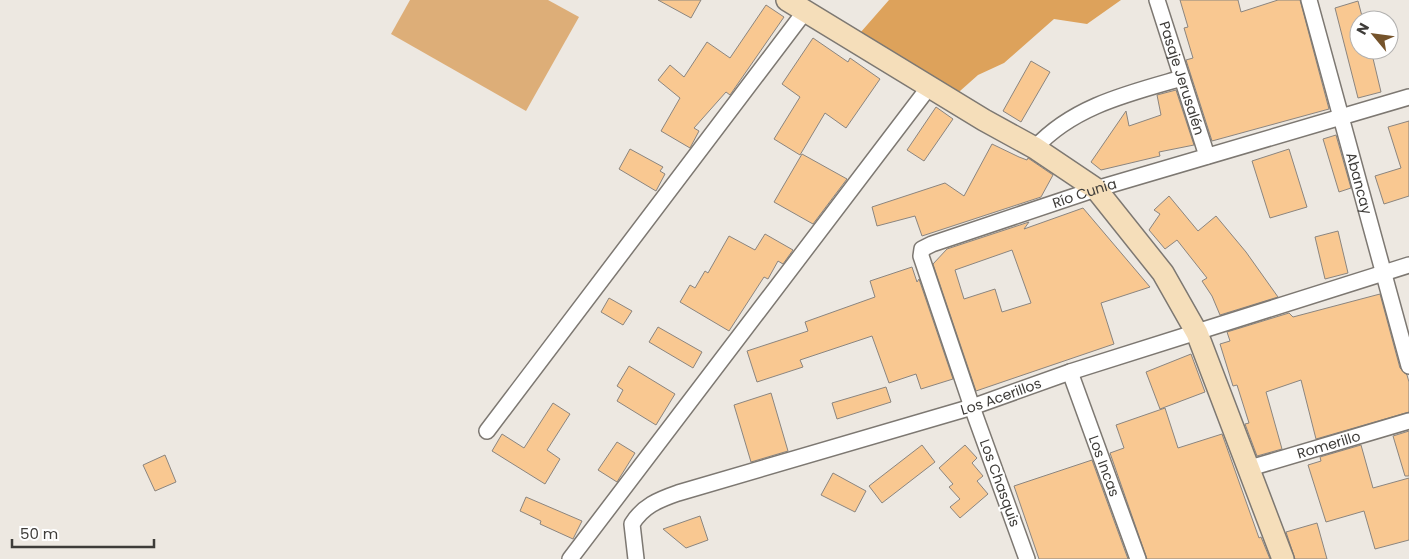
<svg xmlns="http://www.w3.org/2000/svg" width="1409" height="559" viewBox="0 0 1409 559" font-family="Poppins,sans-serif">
<rect width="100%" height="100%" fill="#ede8e1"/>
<path fill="#ddae78" d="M 410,0 L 548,0 L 579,17 L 526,111 L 391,34 Z"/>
<path fill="#dda25b" d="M 889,0 L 1121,0 L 1087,24 L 1054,19 L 1004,63 L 978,75 L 951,99 L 853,41 Z"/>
<g fill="#f9c891" stroke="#8b857f" fill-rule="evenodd">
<path d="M 658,0 L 701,0 L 691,18 Z"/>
<path d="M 1180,0 L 1238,0 L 1241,12 L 1278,0 L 1300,0 L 1329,109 L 1212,141 L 1186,60 L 1193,58 L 1184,28 L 1188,27 Z"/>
<path d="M 1358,1 L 1363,20 L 1359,20 L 1359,50 L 1371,50 L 1381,92 L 1358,98 L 1335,8 Z"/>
<path d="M 766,5 L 784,17 L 730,95 L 726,92 L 694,128 L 699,131 L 690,148 L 661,131 L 680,98 L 658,80 L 670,65 L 684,77 L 707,42 L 730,58 Z"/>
<path d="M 813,38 L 848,62 L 850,58 L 880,79 L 846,128 L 825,113 L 800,155 L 774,139 L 800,97 L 782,84 Z"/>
<path d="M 1031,61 L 1050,72 L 1021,122 L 1003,111 Z"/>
<path d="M 1176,90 L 1194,145 L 1159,152 L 1160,156 L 1101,170 L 1091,162 L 1126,111 L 1129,126 L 1161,115 L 1157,95 Z"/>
<path d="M 936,107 L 953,119 L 924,161 L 907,150 Z"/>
<path d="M 1409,121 L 1409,196 L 1384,204 L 1375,176 L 1401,168 L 1388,127 Z"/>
<path d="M 1336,135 L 1351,188 L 1339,192 L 1323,139 Z"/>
<path d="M 992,144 L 1019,157 L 1027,160 L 1028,158 L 1053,175 L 1041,197 L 922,236 L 915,216 L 877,226 L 872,207 L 945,183 L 964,196 Z"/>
<path d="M 630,149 L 663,167 L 660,171 L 665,174 L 656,191 L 619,169 Z"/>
<path d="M 1289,149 L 1307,207 L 1270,218 L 1252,161 Z"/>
<path d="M 802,154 L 847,179 L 813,224 L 774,202 Z"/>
<path d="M 1169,196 L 1198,231 L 1216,216 L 1246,252 L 1278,297 L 1220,315 L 1212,296 L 1202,281 L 1207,278 L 1177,240 L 1165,249 L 1149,230 L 1160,214 L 1154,210 Z"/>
<path d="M 1083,208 L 1150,287 L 1101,303 L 1114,344 L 976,391 L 933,264 L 947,249 L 1029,222 L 1024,229 ZM 1012,250 L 1031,303 L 1002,312 L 995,289 L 964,299 L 955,270 Z"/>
<path d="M 1338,231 L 1348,273 L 1325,279 L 1315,237 Z"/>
<path d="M 765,234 L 793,250 L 783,264 L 778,261 L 768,279 L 764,277 L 729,331 L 680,302 L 690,285 L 695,288 L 705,271 L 708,273 L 729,236 L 755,250 Z"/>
<path d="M 912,267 L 917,282 L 919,279 L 953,379 L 921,389 L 916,374 L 889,383 L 872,336 L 800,360 L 803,367 L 757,382 L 747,351 L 808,331 L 805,322 L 875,297 L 870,281 Z"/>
<path d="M 1380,294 L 1400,368 L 1407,375 L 1409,382 L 1409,412 L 1316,439 L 1301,380 L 1266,392 L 1282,449 L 1257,456 L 1245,424 L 1249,423 L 1237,385 L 1233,386 L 1220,344 L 1230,341 L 1227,332 L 1289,313 L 1293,317 Z"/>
<path d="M 609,298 L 632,311 L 623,325 L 601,312 Z"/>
<path d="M 658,327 L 702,352 L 693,368 L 649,342 Z"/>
<path d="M 1191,354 L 1205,392 L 1160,409 L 1146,372 Z"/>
<path d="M 629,366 L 675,394 L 656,425 L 617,401 L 623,390 L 617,386 Z"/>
<path d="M 886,387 L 891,402 L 837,419 L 832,403 Z"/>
<path d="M 771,393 L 788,451 L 751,462 L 734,405 Z"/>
<path d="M 553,403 L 570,414 L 547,450 L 560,459 L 545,484 L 492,451 L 502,434 L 524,448 Z"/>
<path d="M 1165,408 L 1178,448 L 1222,434 L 1259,538 L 1261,537 L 1270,559 L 1147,559 L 1110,453 L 1124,448 L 1116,425 Z"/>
<path d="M 1409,431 L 1409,476 L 1405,476 L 1393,436 Z"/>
<path d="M 617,442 L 635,453 L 617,482 L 598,470 Z"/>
<path d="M 922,445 L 935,462 L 882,503 L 869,486 Z"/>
<path d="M 965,445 L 977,458 L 972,463 L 983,476 L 977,481 L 988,494 L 960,518 L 950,507 L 960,499 L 949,487 L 953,484 L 939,468 Z"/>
<path d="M 1361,445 L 1373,488 L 1409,478 L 1409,540 L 1375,549 L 1364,511 L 1326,522 L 1308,465 L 1321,461 L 1320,457 Z"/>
<path d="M 165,455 L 176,482 L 155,491 L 143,465 Z"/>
<path d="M 1092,460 L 1128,559 L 1039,559 L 1014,486 Z"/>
<path d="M 833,473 L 866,491 L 855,512 L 821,495 Z"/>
<path d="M 526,497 L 582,521 L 573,539 L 540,524 L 541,521 L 520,511 Z"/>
<path d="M 700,516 L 708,540 L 686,548 L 663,529 Z"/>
<path d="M 1317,523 L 1327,559 L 1295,559 L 1286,532 Z"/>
</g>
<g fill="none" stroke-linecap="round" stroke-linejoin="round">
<defs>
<g id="street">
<path id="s1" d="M 1157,0 L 1207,156"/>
<path id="s2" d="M 1309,0 L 1409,366"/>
<path d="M 1035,148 C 1073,106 1130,93 1182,78"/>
<path id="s3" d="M 1070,372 L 1138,559"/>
<path d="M 487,431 L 806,10"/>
<path id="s4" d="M 1250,468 L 1409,421"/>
<path d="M 570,559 L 929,87"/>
<path id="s5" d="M 636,559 L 632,524 C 643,506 658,500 678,493 L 972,407 L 1070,372 L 1409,265"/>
<path id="s6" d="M 1027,559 L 972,407 L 921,256 L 922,249 L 932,244 L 1096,189 L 1409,97"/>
</g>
<path id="secondary" d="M 787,0 L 984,120 L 1035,148 L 1096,189 L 1163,273 L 1197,333 L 1283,559"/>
</defs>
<use href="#street" stroke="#7d7872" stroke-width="18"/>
<use href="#secondary" stroke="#7d7872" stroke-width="24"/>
<use href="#street" stroke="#fff" stroke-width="15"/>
<use href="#secondary" stroke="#f5deba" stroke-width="21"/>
</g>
<g text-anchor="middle" stroke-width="4" stroke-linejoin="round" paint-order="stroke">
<g font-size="14" fill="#3e3c39" stroke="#fff">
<text dy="5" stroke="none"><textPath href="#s1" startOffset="82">Pasaje Jerusalén</textPath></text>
<text dy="5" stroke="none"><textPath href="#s2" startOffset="190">Abancay</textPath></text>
<text dy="5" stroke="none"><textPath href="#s6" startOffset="500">Río Cunia</textPath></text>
<text dy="5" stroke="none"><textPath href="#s5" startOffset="429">Los Acerillos</textPath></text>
<text dy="5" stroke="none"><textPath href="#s4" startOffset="82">Romerillo</textPath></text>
<text dy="5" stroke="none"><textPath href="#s3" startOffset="100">Los Incas</textPath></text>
<text transform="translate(1000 483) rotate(70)" y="5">Los Chasquis</text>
</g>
</g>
<g transform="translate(1374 35) rotate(299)"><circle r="24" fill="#ffffff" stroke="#b2b1b0"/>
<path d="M0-4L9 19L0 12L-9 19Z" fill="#75532b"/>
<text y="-8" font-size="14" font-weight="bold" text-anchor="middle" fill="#3e3c39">N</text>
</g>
<path d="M12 539v8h142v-8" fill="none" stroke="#3e3c39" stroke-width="2.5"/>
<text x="20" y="539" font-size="15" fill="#3e3c39" stroke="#ffffff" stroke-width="4" paint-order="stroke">50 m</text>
</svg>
